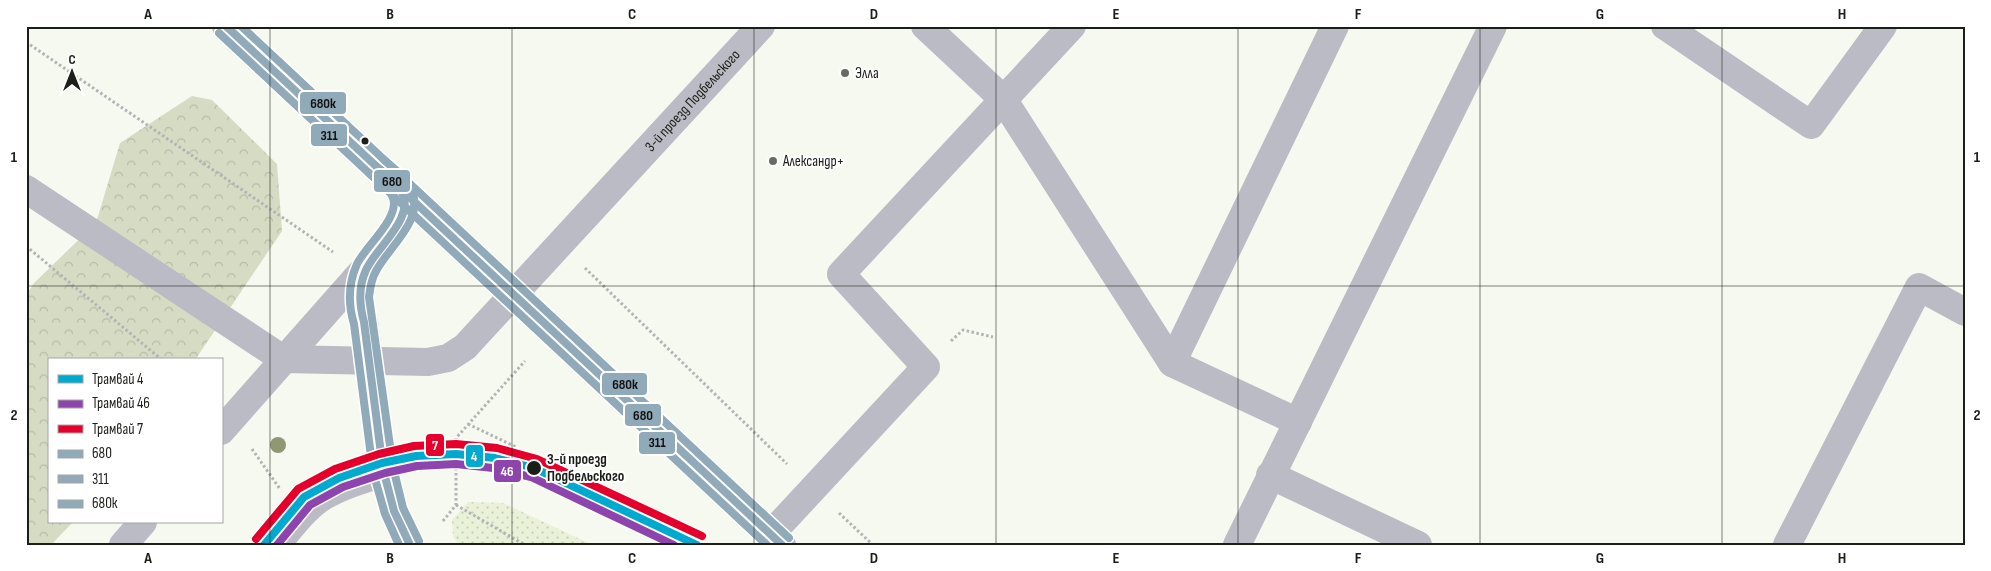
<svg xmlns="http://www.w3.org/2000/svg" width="1991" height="571" viewBox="0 0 1991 571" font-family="'Sofia Sans Condensed',sans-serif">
<defs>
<pattern id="grass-dots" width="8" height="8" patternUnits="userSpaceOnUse" patternTransform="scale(1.25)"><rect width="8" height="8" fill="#eaf1d9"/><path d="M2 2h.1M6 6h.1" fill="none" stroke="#c8ceba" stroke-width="1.8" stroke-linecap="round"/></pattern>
<pattern id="forest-crowns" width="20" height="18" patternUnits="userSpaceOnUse" patternTransform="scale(1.25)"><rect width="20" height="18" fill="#d5dcc3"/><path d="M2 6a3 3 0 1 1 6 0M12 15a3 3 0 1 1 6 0" fill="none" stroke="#b6bca7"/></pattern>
</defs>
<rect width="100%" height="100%" fill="#f6f9ef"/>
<path fill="url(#grass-dots)" d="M 468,502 L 503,503 L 593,545 L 459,545 L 453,537 L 452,520 Z"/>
<path fill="url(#forest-crowns)" d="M 192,96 L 212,100 L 277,164 L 282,231 L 195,360 L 49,360 L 49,522 L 73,522 L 51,545 L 26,545 L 26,295 L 34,283 L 96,223 L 120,143 Z"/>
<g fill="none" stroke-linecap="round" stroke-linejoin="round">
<g stroke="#b3b3b6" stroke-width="3" stroke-dasharray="2.5 2.5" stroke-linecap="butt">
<path d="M 26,42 L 333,252"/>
<path d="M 26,246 L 162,360"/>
<path d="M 585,268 L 787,464"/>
<path d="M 951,341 L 963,330 L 993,337"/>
<path d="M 468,424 L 516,447"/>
<path d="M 252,449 L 280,489"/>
<path d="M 456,505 L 525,545"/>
<path d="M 839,513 L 873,545"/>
<path d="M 443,521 L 456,505 L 456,438 L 525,361"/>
</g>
<g stroke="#babbc4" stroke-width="28">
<path d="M 226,26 L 782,545"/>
<path d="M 925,26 L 1003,99 L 1172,363 L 1298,422"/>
<path d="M 1665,26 L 1811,125 L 1883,26"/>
<path d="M 26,189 L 283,359"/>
<path d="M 402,190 C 412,231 368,249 361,284 C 358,297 360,309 364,322 L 383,469 L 394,511 L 410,545"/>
<path id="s1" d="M 283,359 L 428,362 L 448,358 L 465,347 L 761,26"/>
<path d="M 1172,363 L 1335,26"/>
<path d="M 221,431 L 366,267"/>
<path d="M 1270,475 L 1418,545"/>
<path d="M 770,535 L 926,367 L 841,274 L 1072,26"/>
<path d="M 123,545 L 143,522"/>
<path d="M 276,545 C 291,528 306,506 326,495 C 344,485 364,479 384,473"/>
<path d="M 1237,545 L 1493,26"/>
<path d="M 1787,545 L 1919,287 L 1965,312"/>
</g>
<defs>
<g id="bus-1">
<path d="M 226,26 L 782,545"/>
<path d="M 376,166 C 384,173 395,180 401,190 C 417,218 376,247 366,270 C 358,287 359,304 364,322 L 383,469 L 394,511 L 410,545"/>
</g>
<g id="bus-2">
<path d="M 219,33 L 767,545"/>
<path d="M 369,173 C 377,180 390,188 393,198 C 400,218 365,247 357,264 C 348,284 348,304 354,324 L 373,472 L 385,514 L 399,545"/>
</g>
<g id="bus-3">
<path d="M 241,26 L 789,538"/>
<path d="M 383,159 C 392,167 404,175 410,186 C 427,219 390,245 376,271 C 372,278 370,288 369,297 L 393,467 L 403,508 L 419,541"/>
</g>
</defs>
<use href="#bus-1" stroke="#fff" stroke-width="11"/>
<use href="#bus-2" stroke="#fff" stroke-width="11"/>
<use href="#bus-3" stroke="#fff" stroke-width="11"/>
<use href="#bus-1" stroke="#90aaba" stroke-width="8"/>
<use href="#bus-2" stroke="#90aaba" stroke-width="8"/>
<use href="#bus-3" stroke="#90aaba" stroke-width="8"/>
<defs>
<path id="tram-1" d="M 264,545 L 304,497 L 339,478 L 382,463 L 416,456 L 456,454 L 495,458 L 534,468 L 697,545"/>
<path id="tram-2" d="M 277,545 L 310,505 L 343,487 L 385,473 L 417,466 L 456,464 L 493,468 L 531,477 L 674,545"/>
<path id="tram-3" d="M 256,539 L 298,489 L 335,469 L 379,454 L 414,446 L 456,444 L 497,448 L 537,459 L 702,536"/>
</defs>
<use href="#tram-1" stroke="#fff" stroke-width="11"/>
<use href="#tram-2" stroke="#fff" stroke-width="11"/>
<use href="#tram-3" stroke="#fff" stroke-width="11"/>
<use href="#tram-1" stroke="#00a9ce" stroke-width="8"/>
<use href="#tram-2" stroke="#8e44ad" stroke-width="8"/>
<use href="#tram-3" stroke="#e4002b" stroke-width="8"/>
</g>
<circle fill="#909873" cx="278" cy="445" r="8"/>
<path fill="none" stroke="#1c1e18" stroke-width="1" stroke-opacity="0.55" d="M 270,26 L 270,545M 512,26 L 512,545M 754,26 L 754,545M 996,26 L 996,545M 1238,26 L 1238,545M 1480,26 L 1480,545M 1722,26 L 1722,545M 26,286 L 1965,286"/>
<g fill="#686b63" stroke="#fff" stroke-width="2">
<circle cx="845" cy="73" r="5"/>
<circle cx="773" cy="161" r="5"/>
</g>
<g fill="#1c1e18" stroke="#fff" stroke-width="2">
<circle cx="365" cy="141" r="4.5"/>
<circle cx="534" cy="468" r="8"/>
</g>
<g text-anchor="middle" stroke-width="4" stroke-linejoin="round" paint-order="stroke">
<g font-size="15" fill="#1c1e18" stroke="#fff" text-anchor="start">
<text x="855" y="78">Элла</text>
<text x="783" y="166">Александр+</text>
</g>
<g font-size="15" fill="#1c1e18" stroke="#fff">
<text dy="5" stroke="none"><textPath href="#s1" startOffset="521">3-й проезд Подбельского</textPath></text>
</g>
<g font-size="15" font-weight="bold" fill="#1c1e18" stroke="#fff" text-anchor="start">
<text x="547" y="464">3-й проезд<tspan x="547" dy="17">Подбельского</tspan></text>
</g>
</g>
<g stroke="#fff" stroke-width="2">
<rect x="299" y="91" width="48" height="24" rx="5" fill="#90aaba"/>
<rect x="310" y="123" width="38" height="24" rx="5" fill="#90aaba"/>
<rect x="373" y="169" width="38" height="24" rx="5" fill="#90aaba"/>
<rect x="601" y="372" width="47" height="24" rx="5" fill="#90aaba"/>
<rect x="624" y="403" width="38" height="24" rx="5" fill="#90aaba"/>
<rect x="638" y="431" width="38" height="24" rx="5" fill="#90aaba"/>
<rect x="425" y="433" width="20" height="24" rx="5" fill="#e4002b"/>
<rect x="465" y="444" width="19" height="24" rx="5" fill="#00a9ce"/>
<rect x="493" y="459" width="29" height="24" rx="5" fill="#8e44ad"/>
</g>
<g font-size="14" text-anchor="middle" font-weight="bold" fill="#fff">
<text x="435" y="450">7</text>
<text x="474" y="461">4</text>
<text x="507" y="476">46</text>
</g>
<g font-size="14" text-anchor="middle" font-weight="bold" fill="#111">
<text x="323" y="108">680к</text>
<text x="329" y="140">311</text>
<text x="392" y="186">680</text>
<text x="625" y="389">680к</text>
<text x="643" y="420">680</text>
<text x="657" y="447">311</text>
</g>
<rect width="1991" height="571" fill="none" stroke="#ffffff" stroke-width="55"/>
<rect x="48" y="358" width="175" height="165" fill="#ffffff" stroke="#a4a5a3"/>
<rect x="58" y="375" width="25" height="8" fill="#00a9ce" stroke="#a4a5a3"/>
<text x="92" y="384" font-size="15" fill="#1c1e18">Трамвай 4</text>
<rect x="58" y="400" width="25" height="8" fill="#8e44ad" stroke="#a4a5a3"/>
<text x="92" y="408" font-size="15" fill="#1c1e18">Трамвай 46</text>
<rect x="58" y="425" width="25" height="8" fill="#e4002b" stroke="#a4a5a3"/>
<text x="92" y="434" font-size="15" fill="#1c1e18">Трамвай 7</text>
<rect x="58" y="450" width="25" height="8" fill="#90aaba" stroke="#a4a5a3"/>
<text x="92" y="458" font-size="15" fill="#1c1e18">680</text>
<rect x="58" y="475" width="25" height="8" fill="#90aaba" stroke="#a4a5a3"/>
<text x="92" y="484" font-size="15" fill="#1c1e18">311</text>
<rect x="58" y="500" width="25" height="8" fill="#90aaba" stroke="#a4a5a3"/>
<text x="92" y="508" font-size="15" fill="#1c1e18">680к</text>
<g transform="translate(72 72)" stroke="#ffffff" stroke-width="4" paint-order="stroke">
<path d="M0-4L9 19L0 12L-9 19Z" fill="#1c1e18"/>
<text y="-8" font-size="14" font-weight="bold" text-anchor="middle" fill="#1c1e18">С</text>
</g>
<rect x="28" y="28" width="1936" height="516" fill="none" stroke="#1c1e18" stroke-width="2"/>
<g font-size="16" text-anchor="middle" font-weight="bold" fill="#1c1e18">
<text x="148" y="19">A</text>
<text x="390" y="19">B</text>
<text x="632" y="19">C</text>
<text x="874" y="19">D</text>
<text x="1116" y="19">E</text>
<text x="1358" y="19">F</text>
<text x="1600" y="19">G</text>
<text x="1842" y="19">H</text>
<text x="14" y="162">1</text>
<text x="1977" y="162">1</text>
<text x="14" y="420">2</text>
<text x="1977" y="420">2</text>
<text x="148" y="563">A</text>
<text x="390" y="563">B</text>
<text x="632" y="563">C</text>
<text x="874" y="563">D</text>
<text x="1116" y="563">E</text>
<text x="1358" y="563">F</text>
<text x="1600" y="563">G</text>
<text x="1842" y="563">H</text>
</g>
</svg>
